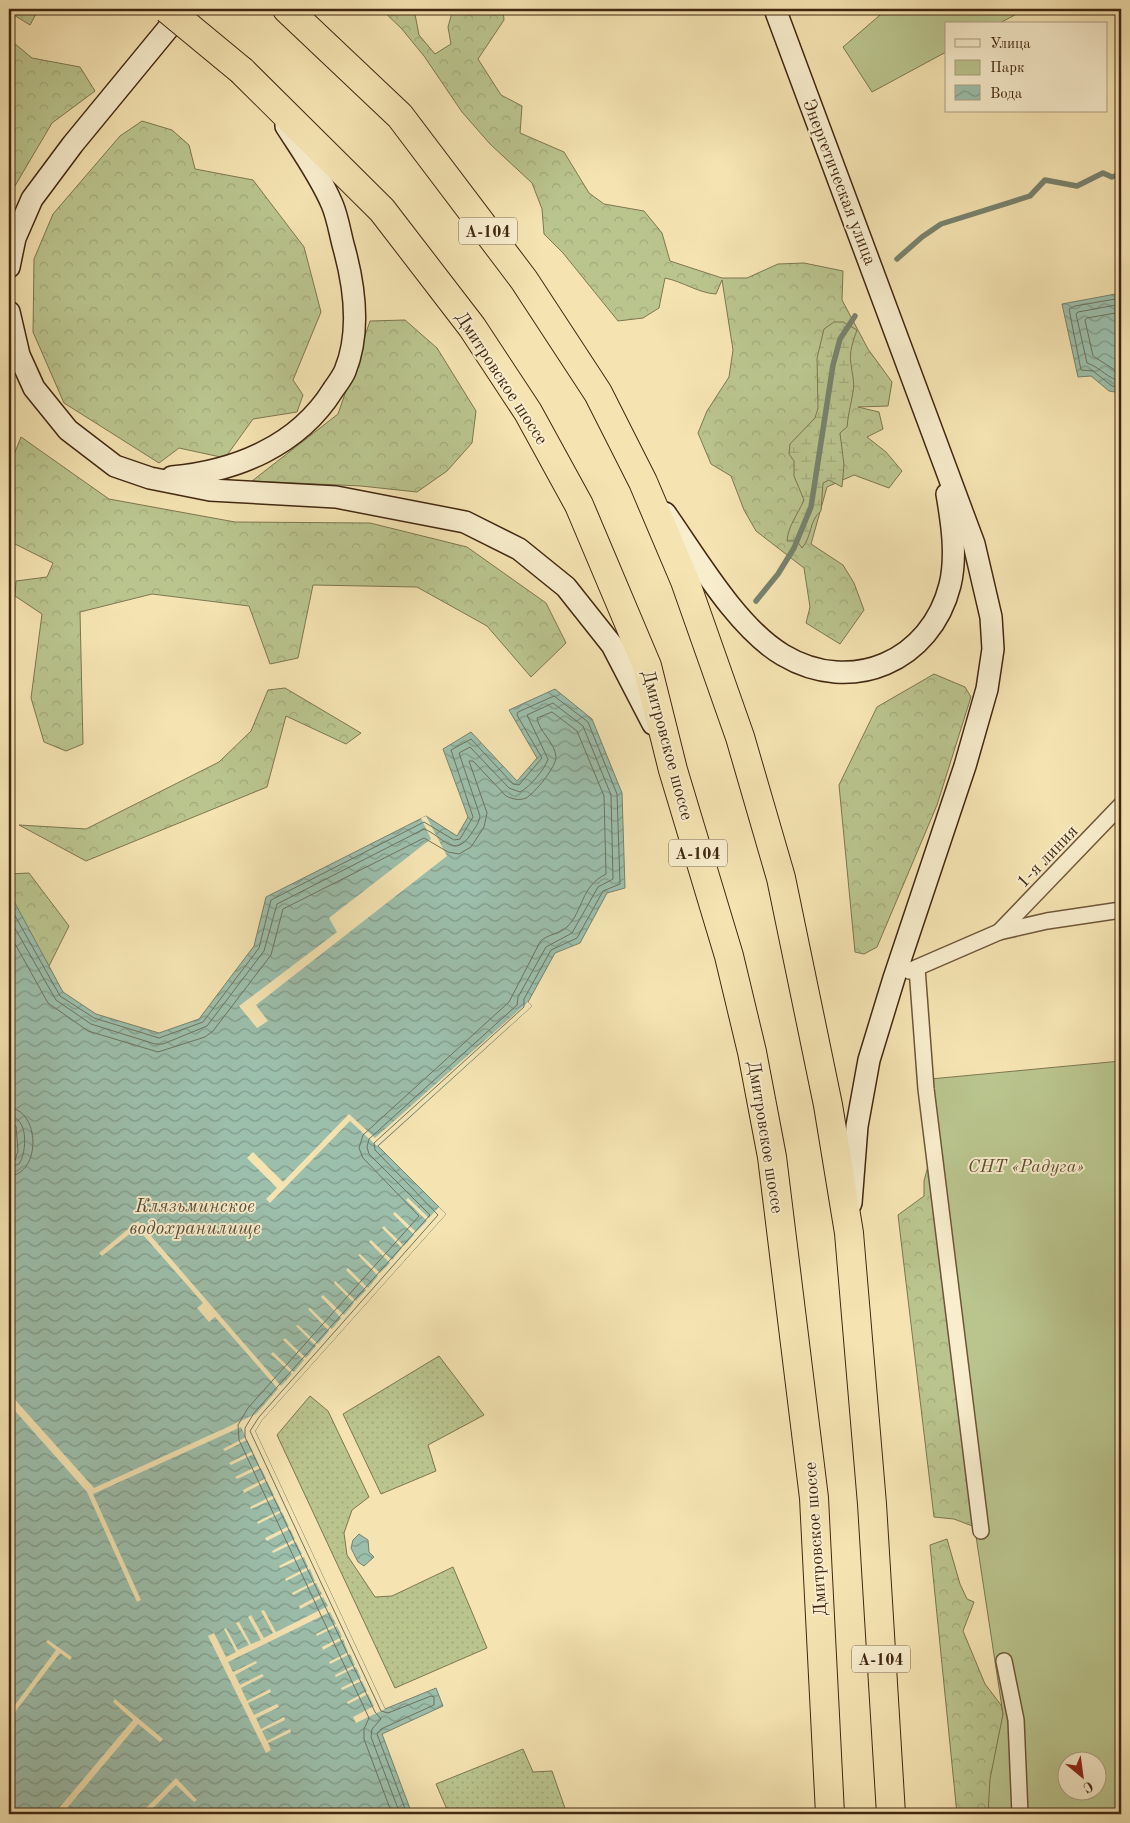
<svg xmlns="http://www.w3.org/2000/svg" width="1130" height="1823" viewBox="0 0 1130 1823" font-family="'Old Standard TT',serif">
<defs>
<pattern id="grass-dots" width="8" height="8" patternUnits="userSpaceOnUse" patternTransform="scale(1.25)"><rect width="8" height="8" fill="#bac58e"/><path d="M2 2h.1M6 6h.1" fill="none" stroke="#a1a979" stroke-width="1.8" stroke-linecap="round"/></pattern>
<pattern id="forest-crowns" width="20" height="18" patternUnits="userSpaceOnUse" patternTransform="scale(1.25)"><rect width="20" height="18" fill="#bac58e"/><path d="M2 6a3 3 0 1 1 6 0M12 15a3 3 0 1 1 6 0" fill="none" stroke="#a1a979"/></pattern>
<pattern id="wetland-marsh" width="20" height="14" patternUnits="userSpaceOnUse" patternTransform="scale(1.25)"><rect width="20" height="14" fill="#bac58e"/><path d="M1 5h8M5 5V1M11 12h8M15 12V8" fill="none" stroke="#a1a979"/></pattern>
<pattern id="water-waves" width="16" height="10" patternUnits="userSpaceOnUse" patternTransform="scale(1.25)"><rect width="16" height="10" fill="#9cbfac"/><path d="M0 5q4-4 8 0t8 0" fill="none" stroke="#819b8b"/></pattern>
</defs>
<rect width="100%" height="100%" fill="#f5e4b2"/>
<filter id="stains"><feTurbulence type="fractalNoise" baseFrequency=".004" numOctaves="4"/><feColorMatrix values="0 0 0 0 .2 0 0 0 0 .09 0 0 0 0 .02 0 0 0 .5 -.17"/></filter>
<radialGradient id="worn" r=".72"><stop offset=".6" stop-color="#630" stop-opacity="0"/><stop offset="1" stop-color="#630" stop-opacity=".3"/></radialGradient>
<g fill="url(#grass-dots)" stroke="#7e7650">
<path d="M 439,1356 L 484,1415 L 428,1445 L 436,1471 L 381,1494 L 343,1414 Z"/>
<path d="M 310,1396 L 328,1411 L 369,1497 L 352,1510 L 344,1533 L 347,1555 L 375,1597 L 392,1596 L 453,1567 L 487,1648 L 395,1688 L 277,1435 Z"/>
<path d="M 523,1749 L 533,1772 L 552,1771 L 567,1814 L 449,1814 L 436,1784 Z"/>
</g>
<g fill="url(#forest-crowns)" stroke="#7e7650">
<path d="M 9,9 L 36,9 L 37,12 L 30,25 L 9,12 Z"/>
<path d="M 381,9 L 414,9 L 419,35 L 435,54 L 451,44 L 448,27 L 453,9 L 503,9 L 504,20 L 478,59 L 501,95 L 522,106 L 520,133 L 564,152 L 589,193 L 604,204 L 644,211 L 662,233 L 670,261 L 722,278 L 747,278 L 778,264 L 804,263 L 843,271 L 842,300 L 868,349 L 892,382 L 888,406 L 858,407 L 879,412 L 883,429 L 867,437 L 886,452 L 902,471 L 889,488 L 854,475 L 827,487 L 811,544 L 843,565 L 854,583 L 864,610 L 840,644 L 806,623 L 810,607 L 804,568 L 756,531 L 744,510 L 731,476 L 711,464 L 698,433 L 707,411 L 729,377 L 733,350 L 722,280 L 716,294 C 698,293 684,282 665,278 L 659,308 L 643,318 L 618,321 L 563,253 L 544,234 L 542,209 L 532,183 L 490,144 L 462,112 L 424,56 L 401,28 Z"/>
<path d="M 9,39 L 32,58 L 80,67 L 95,91 L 52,123 L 9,196 Z"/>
<path d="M 142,121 L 172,130 L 189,145 L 195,169 L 253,180 L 304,247 L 321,312 L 293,380 L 303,395 L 297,412 L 253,419 L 225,458 L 179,448 L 159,463 L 64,403 L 33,332 L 34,259 L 53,214 L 120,136 Z"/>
<path d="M 405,320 L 437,348 L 476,411 L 472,443 L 447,471 L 417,492 L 361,486 L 252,481 L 338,414 L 370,321 Z"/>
<path d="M 21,437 L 109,499 L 235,522 L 370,523 L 467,547 L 546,603 L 566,643 L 531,677 L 487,626 L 417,587 L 313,585 L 298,658 L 270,664 L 249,606 L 152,594 L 80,612 L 83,744 L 66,751 L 44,742 L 31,698 L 42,614 L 15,596 L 16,581 L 47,577 L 53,563 L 9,541 L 9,503 L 12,495 L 9,457 L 15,452 Z"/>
<path d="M 934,674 L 965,687 L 971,697 L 937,805 L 877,947 L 864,954 L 855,952 L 839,785 L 877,707 Z"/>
<path d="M 285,688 L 361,733 L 346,744 L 286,716 L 267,787 L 86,861 L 19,825 L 86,829 L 219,762 L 251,731 L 268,690 Z"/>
<path d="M 29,873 L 69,926 L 48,968 L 9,915 L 9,874 Z"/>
<path d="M 928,1166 L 975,1527 L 954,1519 L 934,1517 L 898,1215 L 924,1196 L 924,1181 Z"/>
<path d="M 947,1539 L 960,1584 L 967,1599 L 974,1602 L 963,1631 L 985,1684 L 1001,1705 L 1003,1714 L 991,1814 L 957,1814 L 930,1545 Z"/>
</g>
<path fill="url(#wetland-marsh)" stroke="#7e7650" d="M 834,322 L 843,322 L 857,330 C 853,341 849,352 851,364 C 852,374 855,382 853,392 C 851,404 848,415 847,427 L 840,433 L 844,465 L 842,487 L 829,480 L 823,483 L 821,511 C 809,520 812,537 802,548 L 797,541 L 787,541 C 788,526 798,514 804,500 L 794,476 L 794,461 L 789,454 L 790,444 L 815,418 L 818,408 L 817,358 L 824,329 Z"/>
<g fill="#bac58e" stroke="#7e7650" fill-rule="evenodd">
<path d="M 887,9 L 1026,9 L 998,24 L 946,24 L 946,52 L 872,92 L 843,47 Z"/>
<path d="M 1121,1061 L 1121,1814 L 988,1814 L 990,1779 L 1003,1714 L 977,1543 L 920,1080 ZM 1068,1760 L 1098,1760 L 1098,1790 L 1068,1790 Z"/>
</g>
<g fill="url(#water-waves)" stroke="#78826e">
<path d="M 1121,293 L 1121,393 L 1109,391 L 1091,376 L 1078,377 L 1062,304 Z"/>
<path d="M 555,689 L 592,719 L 622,793 L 625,888 L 607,893 L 580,943 L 555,953 L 528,1002 L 532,1006 L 378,1146 L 446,1214 L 262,1420 L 255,1431 L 385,1709 L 436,1688 L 443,1706 L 382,1734 L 412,1814 L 9,1814 L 9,1162 L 13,1151 L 9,1115 L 9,892 L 63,992 L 96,1014 L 159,1033 L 199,1019 L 254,946 L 266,897 L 426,816 L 457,836 L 468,817 L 443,749 L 471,732 L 517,781 L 537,758 L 509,710 Z"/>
<path d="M 359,1534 L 368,1540 L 369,1552 L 374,1557 L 364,1566 L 358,1562 L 351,1548 L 353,1540 Z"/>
</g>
<g fill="#f5e4b2">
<path d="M 426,816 L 447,856 L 256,1005 L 268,1021 L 257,1028 L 239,1006 L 337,932 L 329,918 L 431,839 L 421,818 Z"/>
<path d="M 528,1002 L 532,1006 L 377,1146 L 350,1121 L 270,1203 L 266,1199 L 277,1188 L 247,1158 L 253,1152 L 283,1182 L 349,1114 L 375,1138 Z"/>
<path d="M 408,1198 L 429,1218 L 439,1207 L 446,1214 L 262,1420 L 255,1431 L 385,1709 L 356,1723 L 353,1717 L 374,1706 L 368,1694 L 348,1704 L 347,1702 L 367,1691 L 362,1681 L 342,1690 L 341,1688 L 361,1678 L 356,1667 L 336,1677 L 335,1675 L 355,1665 L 350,1654 L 330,1664 L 329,1662 L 348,1652 L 343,1639 L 323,1650 L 322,1647 L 342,1637 L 337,1626 L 317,1636 L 316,1634 L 336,1624 L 330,1612 L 228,1662 L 233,1672 L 256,1661 L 257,1663 L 235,1675 L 240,1685 L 262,1674 L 264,1676 L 241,1688 L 247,1701 L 270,1689 L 271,1692 L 248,1703 L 254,1715 L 277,1704 L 279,1707 L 256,1718 L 261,1729 L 284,1717 L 285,1720 L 262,1731 L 267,1741 L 290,1729 L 291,1732 L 268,1743 L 271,1750 L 266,1753 L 208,1636 L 214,1633 L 226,1657 L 236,1652 L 224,1629 L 226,1628 L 238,1650 L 249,1645 L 236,1623 L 239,1622 L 251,1644 L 261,1640 L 248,1617 L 251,1615 L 264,1638 L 273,1633 L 261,1611 L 264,1610 L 276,1632 L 328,1606 L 323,1597 L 300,1609 L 299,1606 L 322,1594 L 316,1583 L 293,1595 L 292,1593 L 315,1581 L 310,1569 L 286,1581 L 285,1579 L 308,1567 L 304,1557 L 280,1568 L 279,1566 L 302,1554 L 296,1542 L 273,1553 L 272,1551 L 295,1539 L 290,1529 L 267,1541 L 265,1538 L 289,1526 L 282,1512 L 258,1524 L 257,1522 L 281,1510 L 275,1498 L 251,1509 L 250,1507 L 274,1495 L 267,1481 L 244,1493 L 243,1490 L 266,1478 L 261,1468 L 237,1479 L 235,1477 L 259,1465 L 254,1454 L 231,1465 L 229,1463 L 253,1451 L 247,1440 L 225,1451 L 223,1449 L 246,1437 L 241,1427 L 93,1494 L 141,1600 L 137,1602 L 87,1492 L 9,1404 L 9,1393 L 94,1488 L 256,1414 L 278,1389 L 215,1317 L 209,1322 L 197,1308 L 203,1303 L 137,1228 L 102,1256 L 99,1253 L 138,1221 L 281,1386 L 292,1374 L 271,1354 L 273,1352 L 294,1372 L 304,1360 L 283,1340 L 285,1338 L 306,1358 L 316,1346 L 296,1326 L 298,1325 L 318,1344 L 329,1331 L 308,1309 L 310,1308 L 332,1329 L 341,1318 L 321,1297 L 323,1295 L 344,1315 L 354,1303 L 334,1283 L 335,1281 L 356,1301 L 366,1290 L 346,1270 L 348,1268 L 368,1288 L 378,1276 L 358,1255 L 360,1254 L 380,1273 L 390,1263 L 369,1242 L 371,1240 L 392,1260 L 402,1248 L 382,1228 L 384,1226 L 404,1246 L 414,1235 L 393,1214 L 395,1212 L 416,1232 L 427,1221 L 406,1200 Z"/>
<path d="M 48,1640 L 72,1657 L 70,1660 L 60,1653 L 9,1720 L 9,1713 L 56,1650 L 46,1642 Z"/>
<path d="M 115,1699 L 163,1739 L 160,1742 L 138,1724 L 62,1814 L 54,1814 L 133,1720 L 113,1702 Z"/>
<path d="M 176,1778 L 197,1800 L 194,1802 L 176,1785 L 147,1814 L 140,1814 Z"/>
</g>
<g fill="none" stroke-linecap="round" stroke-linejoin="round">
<g stroke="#6f735e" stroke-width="1">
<path d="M 1121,298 L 1075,306 L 1069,309 L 1081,370 L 1093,371 L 1112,386 L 1121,388"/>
<path d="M 1121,304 L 1078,312 L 1076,314 L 1087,363 C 1100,367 1109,380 1121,381"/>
<path d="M 1121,312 L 1087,318 L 1085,320 L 1093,356 L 1121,374"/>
<path d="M 9,905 L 60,996 L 94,1018 L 159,1038 L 203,1022 L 259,948 L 271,900 L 424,822 L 454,840 L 460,839 L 473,817 L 451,750 L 471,739 L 513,784 L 519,785 L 542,758 L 517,715 L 518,712 L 554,696 L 588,722 L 617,794 L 620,884 L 603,891 L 577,938 L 551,950 L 524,999 L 524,1007 L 374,1143 L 375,1150 L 438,1215 L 259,1417 L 250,1431 L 381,1711 L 388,1713 L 431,1696 L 434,1697 L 434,1705 L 381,1729 L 377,1734 L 407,1814"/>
<path d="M 9,918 L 56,1000 L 91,1024 L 155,1044 L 163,1044 L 207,1026 L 264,951 L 277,904 L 424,829 C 443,836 454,860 471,834 C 475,828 479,823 480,816 L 459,753 L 470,747 L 509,788 L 520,792 C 530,787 545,769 548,759 L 527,715 L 553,703 L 583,726 L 611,795 L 613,879 L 598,887 L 572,933 L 546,947 L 518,997 L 517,1005 L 369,1139 L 367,1147 L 369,1154 L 430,1215 L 254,1413 L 245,1428 L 245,1437 L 375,1712 L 381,1719 L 372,1729 L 371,1737 L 400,1814"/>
<path d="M 9,933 L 48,1003 L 88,1031 L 158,1052 L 205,1037 L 213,1031 L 271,955 L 283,909 L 424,838 L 448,852 L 459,854 L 471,847 L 484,827 L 487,813 L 469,761 L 473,761 L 506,796 C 513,799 519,801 526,798 C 535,793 556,767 556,757 C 555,742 539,732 537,718 L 552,712 L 577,731 L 604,796 L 606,874 C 580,887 584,910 567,927 C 560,934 547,934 540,942 L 509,1002 L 363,1135 L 359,1148 L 363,1158 L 419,1216 L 248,1408 L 238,1425 L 239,1440 L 369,1718 L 364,1729 L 364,1739 L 392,1814"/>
<path d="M 9,1108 C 40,1109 42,1174 9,1176"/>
<path d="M 9,1116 C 29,1117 27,1152 19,1164 L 9,1168"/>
<path d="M 9,1122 L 16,1126 L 18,1151 L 15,1160 L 9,1162"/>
</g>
<g stroke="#78826e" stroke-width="5.5">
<path d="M 897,259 L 922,237 L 941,224 L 1030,196 L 1045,180 L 1077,186 L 1103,173 L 1112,177 L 1121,174"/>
<path d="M 756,601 L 778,574 L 794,548 L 811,507 L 833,365 L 840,339 L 855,316"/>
</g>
<defs>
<g id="street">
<path d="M 999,932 L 1121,805"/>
<path d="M 917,968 L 926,1089 L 981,1531"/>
<path d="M 909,971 L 999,932 L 1047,921 L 1121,910"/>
<path d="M 1004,1661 L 1016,1720 L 1020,1814"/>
</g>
<g id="secondary">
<path d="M 775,9 L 974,544 L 991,617 L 993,649 L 987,689 L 965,766 L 894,978 L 869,1060 L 857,1126 L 851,1203"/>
<path d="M 9,267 L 15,238 L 32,199 L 73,144 L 184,9"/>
<path d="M 9,312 L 19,355 L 34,388 L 68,430 L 115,466 L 150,478 L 210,490 L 336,497 L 465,522 L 519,549 L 566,587 L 612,645 L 653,724"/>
<path d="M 172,477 C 236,471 298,446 333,390 C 337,384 342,378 345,371 C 361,332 355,288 344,248 C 340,234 338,218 332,204 C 320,176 302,151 286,126"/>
<path d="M 665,513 C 696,557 737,628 783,655 C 852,696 931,661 950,585 C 957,556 952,523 947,494"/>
</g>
<g id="highway">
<path d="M 287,9 L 400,116 L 524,280 L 598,393 L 643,482 L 685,581 L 740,737 L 781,878 L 828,1105 L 849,1233 L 872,1504 L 891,1814"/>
<path d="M 242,71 L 382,210 L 472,327 L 528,412 L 579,505 L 647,666 L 673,770 L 729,956 L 752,1052 L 772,1157 L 814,1498 L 830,1814"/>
</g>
</defs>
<use href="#street" stroke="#6f5639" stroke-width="18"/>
<use href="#secondary" stroke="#422711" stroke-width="24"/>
<use href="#highway" stroke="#422711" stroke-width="30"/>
<use href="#street" stroke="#f8edcd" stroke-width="15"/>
<use href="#secondary" stroke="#f8edcd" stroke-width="21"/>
<use href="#highway" stroke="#f5e4b2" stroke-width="28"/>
<defs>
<path id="highway-bridge" d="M 167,9 L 242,71"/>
</defs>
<use href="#highway-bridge" stroke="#422711" stroke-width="30" stroke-linecap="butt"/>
<use href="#highway-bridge" stroke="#f5e4b2" stroke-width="28"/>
</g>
<g text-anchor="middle" stroke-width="4" stroke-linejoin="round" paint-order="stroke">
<g fill="#f8edcd" stroke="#796249" stroke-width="1">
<rect x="459" y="217.5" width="58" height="27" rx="4"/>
<rect x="669" y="839.5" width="58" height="27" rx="4"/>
<rect x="852" y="1645.5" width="58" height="27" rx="4"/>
</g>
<g font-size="16" font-weight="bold" fill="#422711">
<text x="488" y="237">А-104</text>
<text x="698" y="859">А-104</text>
<text x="881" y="1665">А-104</text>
</g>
<g font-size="18" fill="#422711" stroke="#f8edcd">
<text transform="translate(840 182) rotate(69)" y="6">Энергетическая улица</text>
<text transform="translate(502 378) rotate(57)" y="6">Дмитровское шоссе</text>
<text transform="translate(668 745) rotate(75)" y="6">Дмитровское шоссе</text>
<text transform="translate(1047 856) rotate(-46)" y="6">1-я линия</text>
<text transform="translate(766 1137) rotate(81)" y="6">Дмитровское шоссе</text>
<text transform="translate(815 1539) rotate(-94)" y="6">Дмитровское шоссе</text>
</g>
<g font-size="18" font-style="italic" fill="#604e30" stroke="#f8edcd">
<text x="1026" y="1172">СНТ «Радуга»</text>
</g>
<g font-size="19" font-style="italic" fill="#584d38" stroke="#f8edcd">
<text x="195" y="1212">Клязьминское<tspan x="195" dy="22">водохранилище</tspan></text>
</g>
</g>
<rect width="1130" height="1823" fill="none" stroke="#f5e4b2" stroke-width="30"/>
<rect x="10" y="10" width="1110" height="1803" fill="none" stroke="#422711" stroke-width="2.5"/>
<rect x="15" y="15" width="1100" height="1793" fill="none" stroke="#422711"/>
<rect x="945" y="22" width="162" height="90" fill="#f8edcd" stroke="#af9e82"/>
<rect x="955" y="39" width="25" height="8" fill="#f8edcd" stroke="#af9e82"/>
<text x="990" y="48" font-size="15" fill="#422711">Улица</text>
<rect x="955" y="60" width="25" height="15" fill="#bac58e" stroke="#af9e82"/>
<text x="990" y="72" font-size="15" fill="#422711">Парк</text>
<rect x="955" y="85" width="25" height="15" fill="url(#water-waves)" stroke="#af9e82"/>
<text x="990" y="98" font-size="15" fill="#422711">Вода</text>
<g transform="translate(1082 1776) rotate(151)"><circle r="24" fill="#f8edcd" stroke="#af9e82"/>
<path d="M0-4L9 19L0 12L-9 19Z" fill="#8f2418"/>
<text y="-8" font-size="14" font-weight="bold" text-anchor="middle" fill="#422711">С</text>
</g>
<rect width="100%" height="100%" filter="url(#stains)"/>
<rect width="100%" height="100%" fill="url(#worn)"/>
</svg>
